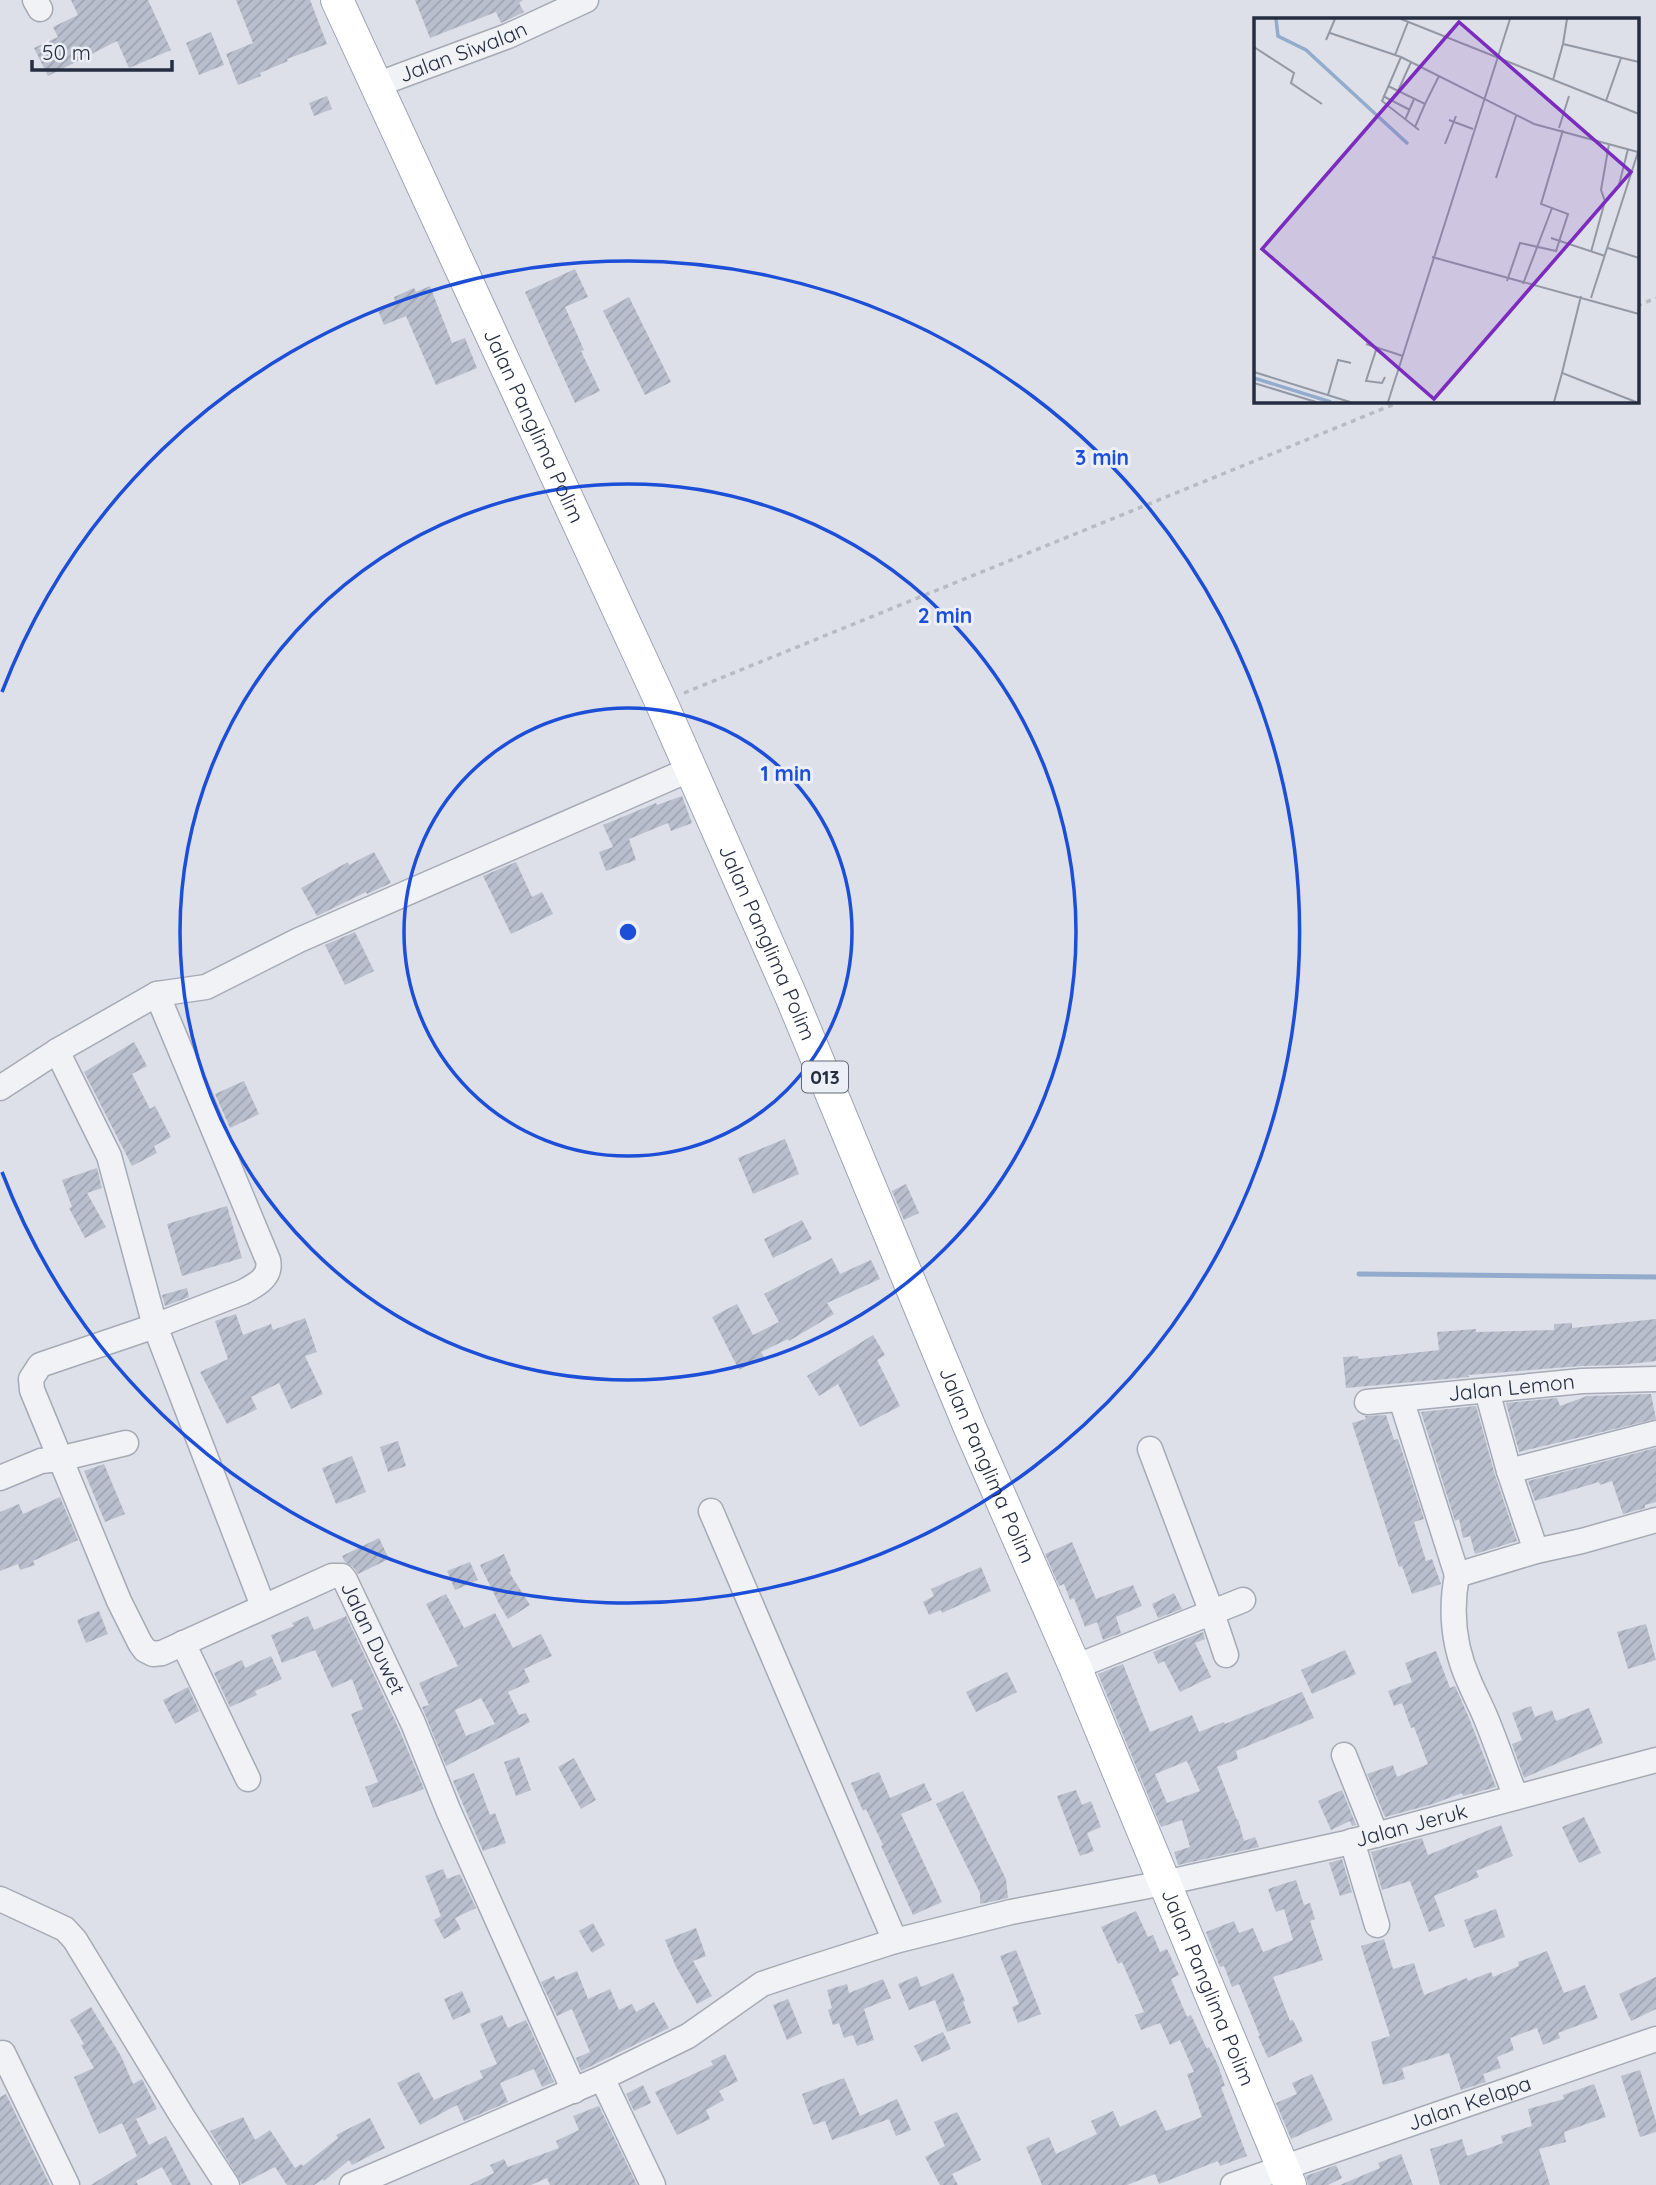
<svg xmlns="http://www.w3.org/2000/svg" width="1656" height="2185" viewBox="0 0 1656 2185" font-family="Quicksand,sans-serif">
<defs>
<pattern id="building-hatch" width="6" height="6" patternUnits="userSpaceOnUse" patternTransform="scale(1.75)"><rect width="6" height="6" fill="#b9bfcc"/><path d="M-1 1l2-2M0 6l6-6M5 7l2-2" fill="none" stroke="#9fa4b0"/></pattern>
</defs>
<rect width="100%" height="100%" fill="#dde0e8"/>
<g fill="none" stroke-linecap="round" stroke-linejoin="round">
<path stroke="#93abcd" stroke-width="5" d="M 1359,1274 L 1656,1277"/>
</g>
<g fill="url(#building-hatch)" fill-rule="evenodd">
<path d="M 71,0 L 148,0 L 171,50 L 129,68 L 117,41 L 48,76 L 34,48 L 58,37 L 53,27 L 78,15 Z"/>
<path d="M 236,0 L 310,0 L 327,44 L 287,59 L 288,61 L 260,73 L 261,76 L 238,85 L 226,54 L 253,43 Z"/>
<path d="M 415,0 L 523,0 L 519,3 L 524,12 L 501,23 L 496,12 L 430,38 Z"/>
<path d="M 211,32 L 224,65 L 199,75 L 186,43 Z"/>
<path d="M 327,96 L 332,109 L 314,116 L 309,103 Z"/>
<path d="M 575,269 L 588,297 L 565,307 L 584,350 L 581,351 L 600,391 L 575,403 L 525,292 Z"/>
<path d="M 430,286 L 452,343 L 465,338 L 477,368 L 436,385 L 406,316 L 384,325 L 377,308 L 395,301 L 394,297 L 414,288 L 416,292 Z"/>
<path d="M 629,297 L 671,382 L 645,395 L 603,311 Z"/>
<path d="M 682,796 L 692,823 L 671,831 L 668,823 L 629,839 L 636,860 L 606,871 L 599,852 L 613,847 L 603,825 L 656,803 L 657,805 Z"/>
<path d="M 374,852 L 391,883 L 367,894 L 366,892 L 317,916 L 301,888 L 348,862 L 349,865 Z"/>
<path d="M 516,862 L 532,897 L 542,892 L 553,914 L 511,934 L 483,876 Z"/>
<path d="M 355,932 L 374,971 L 345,985 L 325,945 Z"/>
<path d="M 134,1042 L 147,1066 L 132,1074 L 150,1109 L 155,1106 L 171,1137 L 154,1146 L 157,1153 L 132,1166 L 84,1072 Z"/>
<path d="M 244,1081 L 259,1114 L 230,1128 L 215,1094 Z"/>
<path d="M 785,1139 L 799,1174 L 753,1194 L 738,1158 Z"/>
<path d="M 97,1168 L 102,1188 L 87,1193 L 106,1227 L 85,1238 L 69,1208 L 72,1207 L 62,1180 Z"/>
<path d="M 906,1184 L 919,1213 L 904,1220 L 892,1191 Z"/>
<path d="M 227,1206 L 242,1258 L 182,1276 L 167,1224 Z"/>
<path d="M 802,1220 L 812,1239 L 773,1258 L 764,1239 Z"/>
<path d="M 832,1258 L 840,1274 L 871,1260 L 880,1279 L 827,1303 L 834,1314 L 789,1341 L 788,1339 L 761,1352 L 764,1357 L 739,1370 L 712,1317 L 737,1304 L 753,1335 L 779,1322 L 764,1294 Z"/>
<path d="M 187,1288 L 189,1297 L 165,1306 L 162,1295 Z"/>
<path d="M 236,1314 L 243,1335 L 271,1324 L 273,1330 L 305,1318 L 317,1352 L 305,1356 L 323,1394 L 291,1409 L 279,1383 L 251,1397 L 257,1409 L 227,1424 L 200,1372 L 228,1359 L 215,1321 Z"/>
<path d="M 1656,1319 L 1656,1361 L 1621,1365 L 1581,1366 L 1468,1375 L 1469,1377 L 1346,1388 L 1343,1357 L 1358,1356 L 1359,1359 L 1439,1350 L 1437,1332 L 1476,1329 L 1476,1332 L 1554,1330 L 1554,1324 L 1572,1323 L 1572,1328 Z"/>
<path d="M 873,1335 L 885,1355 L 877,1360 L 900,1406 L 860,1427 L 838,1384 L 819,1396 L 807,1376 Z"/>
<path d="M 1651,1394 L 1656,1419 L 1519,1452 L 1506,1403 L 1557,1398 L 1560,1406 L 1587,1396 Z"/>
<path d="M 1476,1406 L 1495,1475 L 1517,1541 L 1475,1554 L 1470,1536 L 1463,1538 L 1459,1519 L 1455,1521 L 1421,1412 Z"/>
<path d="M 1386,1415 L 1394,1440 L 1398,1439 L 1424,1519 L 1414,1522 L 1426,1561 L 1432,1559 L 1441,1584 L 1412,1594 L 1402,1566 L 1399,1567 L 1352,1423 L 1366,1419 L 1365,1416 Z"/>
<path d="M 398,1441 L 406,1466 L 388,1472 L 380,1447 Z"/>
<path d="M 1656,1448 L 1656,1502 L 1645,1505 L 1645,1508 L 1623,1514 L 1612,1481 L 1600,1485 L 1599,1482 L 1535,1501 L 1528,1481 Z"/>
<path d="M 352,1456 L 366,1492 L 336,1504 L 322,1468 Z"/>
<path d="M 104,1464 L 125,1514 L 105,1522 L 84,1471 Z"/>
<path d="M 60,1497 L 78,1540 L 33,1561 L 35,1565 L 20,1570 L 18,1564 L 0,1571 L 0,1512 L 19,1504 L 23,1514 Z"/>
<path d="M 379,1538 L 389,1559 L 358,1574 L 353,1567 L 345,1562 L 342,1556 Z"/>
<path d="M 1072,1542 L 1096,1599 L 1133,1585 L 1142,1606 L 1116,1617 L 1121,1633 L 1103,1640 L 1097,1622 L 1085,1627 L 1074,1598 L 1070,1600 L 1064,1584 L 1059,1586 L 1045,1554 Z"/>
<path d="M 504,1554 L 511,1571 L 509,1572 L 530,1605 L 508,1619 L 499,1604 L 480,1565 Z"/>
<path d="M 470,1562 L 478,1580 L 455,1590 L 447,1571 Z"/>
<path d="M 981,1567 L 991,1591 L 942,1613 L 941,1610 L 929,1615 L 923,1602 L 934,1596 L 931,1589 Z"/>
<path d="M 1174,1593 L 1182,1609 L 1158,1618 L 1152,1604 Z"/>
<path d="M 446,1594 L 464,1628 L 495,1613 L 513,1648 L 541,1634 L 552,1656 L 524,1669 L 530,1682 L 508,1692 L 519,1715 L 526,1713 L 530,1722 L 446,1766 L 422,1707 L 429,1705 L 419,1683 L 458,1666 L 426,1604 ZM 481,1698 L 495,1724 L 466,1736 L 455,1710 Z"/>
<path d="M 99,1611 L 108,1634 L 86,1643 L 77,1620 Z"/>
<path d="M 308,1616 L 314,1630 L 346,1616 L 399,1729 L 424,1789 L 373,1808 L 365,1787 L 378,1782 L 351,1714 L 363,1709 L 352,1679 L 332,1688 L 315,1650 L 282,1663 L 271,1635 L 294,1626 L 292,1623 Z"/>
<path d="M 1646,1624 L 1656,1660 L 1628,1669 L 1617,1632 Z"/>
<path d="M 1203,1632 L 1205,1639 L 1195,1643 L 1211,1677 L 1180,1692 L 1164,1661 L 1158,1664 L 1153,1652 Z"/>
<path d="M 1345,1650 L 1356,1674 L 1312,1694 L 1301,1670 Z"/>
<path d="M 1436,1651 L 1450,1688 L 1455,1686 L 1469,1718 L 1496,1787 L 1463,1796 L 1462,1793 L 1433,1804 L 1385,1817 L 1367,1774 L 1393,1765 L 1397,1777 L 1428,1764 L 1414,1727 L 1411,1728 L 1402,1703 L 1394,1706 L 1388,1691 L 1412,1682 L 1405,1663 Z"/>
<path d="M 271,1656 L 282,1679 L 255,1691 L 257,1695 L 230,1707 L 214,1673 L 242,1660 L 245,1668 Z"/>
<path d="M 1123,1664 L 1150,1732 L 1192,1715 L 1199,1732 L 1224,1722 L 1225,1724 L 1302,1692 L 1314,1718 L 1236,1751 L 1238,1759 L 1217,1767 L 1237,1820 L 1238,1819 L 1244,1841 L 1255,1837 L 1259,1847 L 1178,1865 L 1174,1852 L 1190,1847 L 1182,1820 L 1161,1827 L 1098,1674 ZM 1187,1761 L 1200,1791 L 1167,1803 L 1155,1774 Z"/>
<path d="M 1007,1672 L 1017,1692 L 976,1712 L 966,1692 Z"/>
<path d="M 188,1687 L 199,1711 L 175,1724 L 163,1700 Z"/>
<path d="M 1531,1706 L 1535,1717 L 1552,1710 L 1556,1721 L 1589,1708 L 1603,1743 L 1524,1778 L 1512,1744 L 1522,1740 L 1512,1713 Z"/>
<path d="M 519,1757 L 531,1790 L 516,1796 L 504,1762 Z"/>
<path d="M 574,1758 L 596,1800 L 581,1809 L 558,1767 Z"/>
<path d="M 879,1772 L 890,1798 L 924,1783 L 932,1800 L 901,1814 L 942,1902 L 913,1915 L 881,1846 L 883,1845 L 866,1809 L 863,1811 L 851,1783 Z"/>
<path d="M 474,1773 L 490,1815 L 495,1813 L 506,1843 L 483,1851 L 453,1781 Z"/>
<path d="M 1076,1790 L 1082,1805 L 1091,1801 L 1101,1827 L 1087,1833 L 1094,1851 L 1080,1856 L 1057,1796 Z"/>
<path d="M 1342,1790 L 1356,1825 L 1352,1826 L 1350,1821 L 1331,1830 L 1318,1801 Z"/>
<path d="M 963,1791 L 1006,1879 L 1008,1898 L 980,1904 L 980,1893 L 936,1804 Z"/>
<path d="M 1584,1817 L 1601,1853 L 1579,1863 L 1562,1827 Z"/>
<path d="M 1501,1825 L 1513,1856 L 1476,1871 L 1479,1877 L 1434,1896 L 1445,1926 L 1429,1932 L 1410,1881 L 1382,1890 L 1371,1852 L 1422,1838 L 1428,1855 Z"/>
<path d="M 1342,1859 L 1352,1892 L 1340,1896 L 1329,1863 Z"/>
<path d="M 443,1869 L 447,1879 L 460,1874 L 476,1908 L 455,1918 L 461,1929 L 444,1939 L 434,1920 L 441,1916 L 425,1876 Z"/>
<path d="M 1296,1880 L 1304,1905 L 1310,1903 L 1315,1919 L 1310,1921 L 1323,1960 L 1273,1977 L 1290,2021 L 1293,2020 L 1303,2041 L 1268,2058 L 1258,2036 L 1260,2036 L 1239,1984 L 1232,1987 L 1224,1966 L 1220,1967 L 1206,1932 L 1234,1921 L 1239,1933 L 1253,1928 L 1263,1952 L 1293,1940 L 1284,1909 L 1276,1912 L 1268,1889 Z"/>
<path d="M 1496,1909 L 1505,1937 L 1474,1948 L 1464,1920 Z"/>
<path d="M 1136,1911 L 1148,1937 L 1153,1935 L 1160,1952 L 1167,1949 L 1179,1975 L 1171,1979 L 1187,2017 L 1191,2015 L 1207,2049 L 1209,2047 L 1218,2065 L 1225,2086 L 1221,2087 L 1247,2156 L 1220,2166 L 1218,2161 L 1159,2184 L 1155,2174 L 1127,2185 L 1042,2185 L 1026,2147 L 1049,2137 L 1056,2154 L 1097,2134 L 1091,2121 L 1113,2111 L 1120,2127 L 1156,2110 L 1166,2131 L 1202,2117 L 1187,2074 L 1194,2072 L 1180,2040 L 1170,2045 L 1160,2023 L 1141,2030 L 1135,2015 L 1144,2012 L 1122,1962 L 1118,1964 L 1101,1927 Z"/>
<path d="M 593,1923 L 605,1945 L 592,1953 L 579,1931 Z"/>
<path d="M 696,1928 L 706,1956 L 693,1961 L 712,1996 L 697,2004 L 676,1967 L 665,1940 Z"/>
<path d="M 1384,1939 L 1393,1969 L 1414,1963 L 1424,1995 L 1467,1978 L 1468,1981 L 1491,1972 L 1493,1977 L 1519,1966 L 1518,1962 L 1547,1951 L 1564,1993 L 1585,1985 L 1598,2018 L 1558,2033 L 1560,2038 L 1543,2045 L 1537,2028 L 1510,2038 L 1514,2050 L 1497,2057 L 1501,2068 L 1483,2074 L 1486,2082 L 1461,2090 L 1449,2053 L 1402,2068 L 1405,2079 L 1383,2085 L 1371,2042 L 1390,2036 L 1361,1946 Z"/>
<path d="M 1016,1950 L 1041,2014 L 1018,2023 L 1012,2007 L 1019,2004 L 1000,1956 Z"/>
<path d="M 577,1971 L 588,1999 L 610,1989 L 619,2010 L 632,2004 L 636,2012 L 654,2002 L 669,2028 L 581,2071 L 576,2058 L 590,2052 L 572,2009 L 557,2016 L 541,1982 L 554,1976 L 556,1980 Z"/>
<path d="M 953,1973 L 965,2001 L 963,2002 L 971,2023 L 947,2032 L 935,2000 L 909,2010 L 898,1984 L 917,1976 L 921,1987 Z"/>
<path d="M 1656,1977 L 1656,2009 L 1631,2021 L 1619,1994 Z"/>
<path d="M 883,1979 L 891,1998 L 864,2009 L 874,2040 L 857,2046 L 853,2035 L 844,2038 L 839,2023 L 833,2025 L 828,2010 L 832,2008 L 827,1990 L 847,1984 L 849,1993 Z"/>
<path d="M 462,1991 L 471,2012 L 453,2020 L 444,1999 Z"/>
<path d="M 788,1999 L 802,2033 L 787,2040 L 773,2005 Z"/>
<path d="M 91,2007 L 121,2056 L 133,2084 L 142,2079 L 157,2109 L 136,2119 L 149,2145 L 166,2136 L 191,2185 L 172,2185 L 162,2167 L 136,2181 L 138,2185 L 91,2185 L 137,2156 L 122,2123 L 99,2134 L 74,2077 L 94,2068 L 81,2045 L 84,2044 L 70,2020 Z"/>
<path d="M 502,2015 L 508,2028 L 526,2020 L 554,2082 L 542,2087 L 534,2069 L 500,2083 L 508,2102 L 464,2121 L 457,2105 L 420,2125 L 397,2083 L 419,2072 L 434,2100 L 483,2078 L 480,2071 L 497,2064 L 480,2024 Z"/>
<path d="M 943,2032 L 951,2049 L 922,2062 L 914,2046 Z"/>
<path d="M 725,2054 L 738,2081 L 719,2091 L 724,2100 L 706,2110 L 710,2119 L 677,2135 L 655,2092 L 713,2065 L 711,2061 Z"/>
<path d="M 1640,2070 L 1656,2121 L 1656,2132 L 1640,2137 L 1621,2076 Z"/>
<path d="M 1312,2074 L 1333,2120 L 1291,2139 L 1276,2103 L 1297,2094 L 1292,2083 Z"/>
<path d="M 844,2078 L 860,2116 L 897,2099 L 911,2130 L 896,2136 L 889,2119 L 832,2140 L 825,2121 L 813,2125 L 802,2094 Z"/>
<path d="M 1594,2084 L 1606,2117 L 1564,2132 L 1566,2142 L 1539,2149 L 1550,2185 L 1440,2185 L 1430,2149 L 1462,2139 L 1467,2156 L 1503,2143 L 1501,2136 L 1532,2126 L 1528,2109 L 1564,2099 L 1563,2095 Z"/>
<path d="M 643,2085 L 651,2103 L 634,2111 L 626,2094 Z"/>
<path d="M 6,2094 L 50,2185 L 0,2185 L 0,2097 Z"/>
<path d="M 599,2106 L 637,2185 L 550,2185 L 547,2178 L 531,2185 L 469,2185 L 494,2173 L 490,2165 L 504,2159 L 508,2167 L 559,2148 L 556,2141 L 579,2130 L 573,2116 Z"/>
<path d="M 957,2112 L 981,2160 L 952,2174 L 958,2185 L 940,2185 L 925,2157 L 945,2146 L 934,2122 Z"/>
<path d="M 243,2117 L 255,2140 L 270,2130 L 295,2168 L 301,2164 L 303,2166 L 338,2138 L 336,2135 L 370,2118 L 385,2148 L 352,2165 L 349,2160 L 324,2181 L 323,2179 L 314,2185 L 287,2185 L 275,2167 L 242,2184 L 210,2131 Z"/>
<path d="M 1401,2154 L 1413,2185 L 1340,2185 L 1380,2168 L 1378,2163 Z"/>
<path d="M 1336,2165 L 1342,2178 L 1328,2185 L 1308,2185 L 1306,2176 Z"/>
</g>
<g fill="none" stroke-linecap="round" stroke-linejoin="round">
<defs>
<g id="minor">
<path d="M 35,0 L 40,9"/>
<path id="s1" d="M 376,85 L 508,36 L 586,0"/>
<path id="s2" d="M 157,994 L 268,1260 C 272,1277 256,1285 243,1292 L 155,1326 L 40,1365 L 31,1379 L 32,1390 L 119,1601 L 140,1643 L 145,1650 L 153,1654 L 162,1653 L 332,1576 L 342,1576 L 345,1580 L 413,1723 L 449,1812 L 574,2091"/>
<path d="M 57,1051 L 109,1156 L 155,1326 L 263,1606"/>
<path d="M 0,1088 L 57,1051 L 157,994 L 206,987 L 299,940 L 691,769"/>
<path d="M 1487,1391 L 1509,1471 L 1536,1551"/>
<path d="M 1401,1399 L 1457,1575"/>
<path id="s3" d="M 1367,1402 L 1582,1381 L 1656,1379"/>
<path d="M 1150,1449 L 1212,1613 L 1226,1655"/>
<path d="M 1509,1471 L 1656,1433"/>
<path d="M 0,1478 L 41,1461 L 59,1459 L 126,1443"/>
<path d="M 711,1511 L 895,1941"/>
<path d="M 183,1643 L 248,1779"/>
<path d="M 1075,1667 L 1243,1600"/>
<path d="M 1344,1755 L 1376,1835"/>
<path d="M 1516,1797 C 1505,1770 1496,1742 1485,1716 C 1480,1704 1474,1693 1469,1681 C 1454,1648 1450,1612 1457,1575 L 1536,1551 L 1582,1541 L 1656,1520"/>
<path d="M 1352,1841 L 1377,1925"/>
<path d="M 0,1899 L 65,1929 L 75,1940 L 182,2116 L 227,2185"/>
<path d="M 3,2053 L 67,2185"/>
<path d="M 602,2078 L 653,2185"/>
<path id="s4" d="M 352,2185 L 602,2078 L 688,2036 L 762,1984 L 801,1971 L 895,1941 L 1011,1912 L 1164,1883 L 1342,1844 L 1656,1760"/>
<path id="s5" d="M 1233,2185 L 1656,2039"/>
</g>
<g id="major">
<path id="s6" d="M 337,0 L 661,702 L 791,996 L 970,1428 L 1075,1667 L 1290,2185"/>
</g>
</defs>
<use href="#minor" stroke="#a6aab6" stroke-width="27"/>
<use href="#major" stroke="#9ba4b5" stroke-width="34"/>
<g stroke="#b7bbc3" stroke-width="3.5" stroke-dasharray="5 5" stroke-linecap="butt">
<path d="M 1637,306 L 1656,298"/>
<path d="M 684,693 L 1402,401"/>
</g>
<use href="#minor" stroke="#f0f2f6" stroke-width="24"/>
<use href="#major" stroke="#fff" stroke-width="32"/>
</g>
<g fill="none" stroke="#1d4ed8" stroke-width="3.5">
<circle cx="628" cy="932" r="224"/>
<circle cx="628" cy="932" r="448"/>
<path d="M2 692A671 671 0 1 1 2 1172"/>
</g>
<g text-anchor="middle" stroke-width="6" stroke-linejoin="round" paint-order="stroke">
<rect fill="#ecf0f6" stroke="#616877" stroke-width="2" x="802" y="1061.5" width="46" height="31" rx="5"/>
<g font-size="19" font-weight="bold" fill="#252d40">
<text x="825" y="1084">013</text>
</g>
<g font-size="21" fill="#252d40" stroke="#ecf0f6">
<text dy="7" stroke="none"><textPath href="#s1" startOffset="93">Jalan Siwalan</textPath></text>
<text dy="7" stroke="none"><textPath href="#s6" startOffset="469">Jalan Panglima Polim</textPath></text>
<text dy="7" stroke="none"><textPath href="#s6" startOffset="1036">Jalan Panglima Polim</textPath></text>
<text dy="7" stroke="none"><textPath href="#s3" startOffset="145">Jalan Lemon</textPath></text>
<text dy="7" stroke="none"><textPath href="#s6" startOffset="1603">Jalan Panglima Polim</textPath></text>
<text dy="7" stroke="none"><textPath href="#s2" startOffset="1144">Jalan Duwet</textPath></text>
<text dy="7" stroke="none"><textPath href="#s4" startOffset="1127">Jalan Jeruk</textPath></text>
<text dy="7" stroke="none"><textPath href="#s6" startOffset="2170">Jalan Panglima Polim</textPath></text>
<text dy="7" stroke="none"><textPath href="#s5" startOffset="250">Jalan Kelapa</textPath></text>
</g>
</g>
<g transform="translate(1254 18)">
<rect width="385" height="385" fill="#dde0e8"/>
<path fill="none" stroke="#93abcd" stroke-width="3.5" d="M 22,1 L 24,18 L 52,32 L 154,126M 0,360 L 77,384"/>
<path fill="none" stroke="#9398a5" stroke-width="2" d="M 147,1 L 385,96M 76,15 L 147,39 L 280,106 L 384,134M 72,22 L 81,1M 309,26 L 313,1M 0,29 L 40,55 L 37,65 L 68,86M 141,37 L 154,4M 147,39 L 128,83 L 165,112M 299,62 L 309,26 L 385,44M 134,68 L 171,86 L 185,58M 144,73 L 157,44M 129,78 L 156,92M 352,83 L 367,40M 151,102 L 160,81M 195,102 L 219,111M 161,109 L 171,86M 305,110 L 315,78M 191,126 L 202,98M 242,160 L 262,98M 365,167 L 374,131M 297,220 L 351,238M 354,230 L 385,240M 337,234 L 351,183 L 347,172 L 355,126M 178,239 L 385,296M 253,263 L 266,225 L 302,233 L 314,196 L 287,186 L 309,112M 269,266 L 298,190M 327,278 L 308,355 L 382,384M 337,280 L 385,131M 112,326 L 149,338M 123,329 L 112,363 L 128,365 L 131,359M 0,354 L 96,384M 0,365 L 62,384M 74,377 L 84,342 L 97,345M 134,384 L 256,1M 300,384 L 308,355"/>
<path fill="#7b2cbf" fill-opacity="0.15" stroke="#7b2cbf" stroke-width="3.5" d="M 205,4 L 377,154 L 180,381 L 8,231 Z"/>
<rect width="385" height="385" fill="none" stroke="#252d40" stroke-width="3.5"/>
</g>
<circle cx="628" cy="932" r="10" fill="#1d4ed8" stroke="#ecf0f6" stroke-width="3.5"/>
<g font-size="21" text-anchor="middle" font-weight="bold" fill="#1d4ed8" stroke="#ecf0f6" stroke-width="6" stroke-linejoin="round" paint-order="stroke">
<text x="1102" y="465">3 min</text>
<text x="945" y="623">2 min</text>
<text x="786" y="781">1 min</text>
</g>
<path d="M32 60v10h140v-10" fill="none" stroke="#252d40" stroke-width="3.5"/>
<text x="42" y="60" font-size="21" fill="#252d40" stroke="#ecf0f6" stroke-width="5" paint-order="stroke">50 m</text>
</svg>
